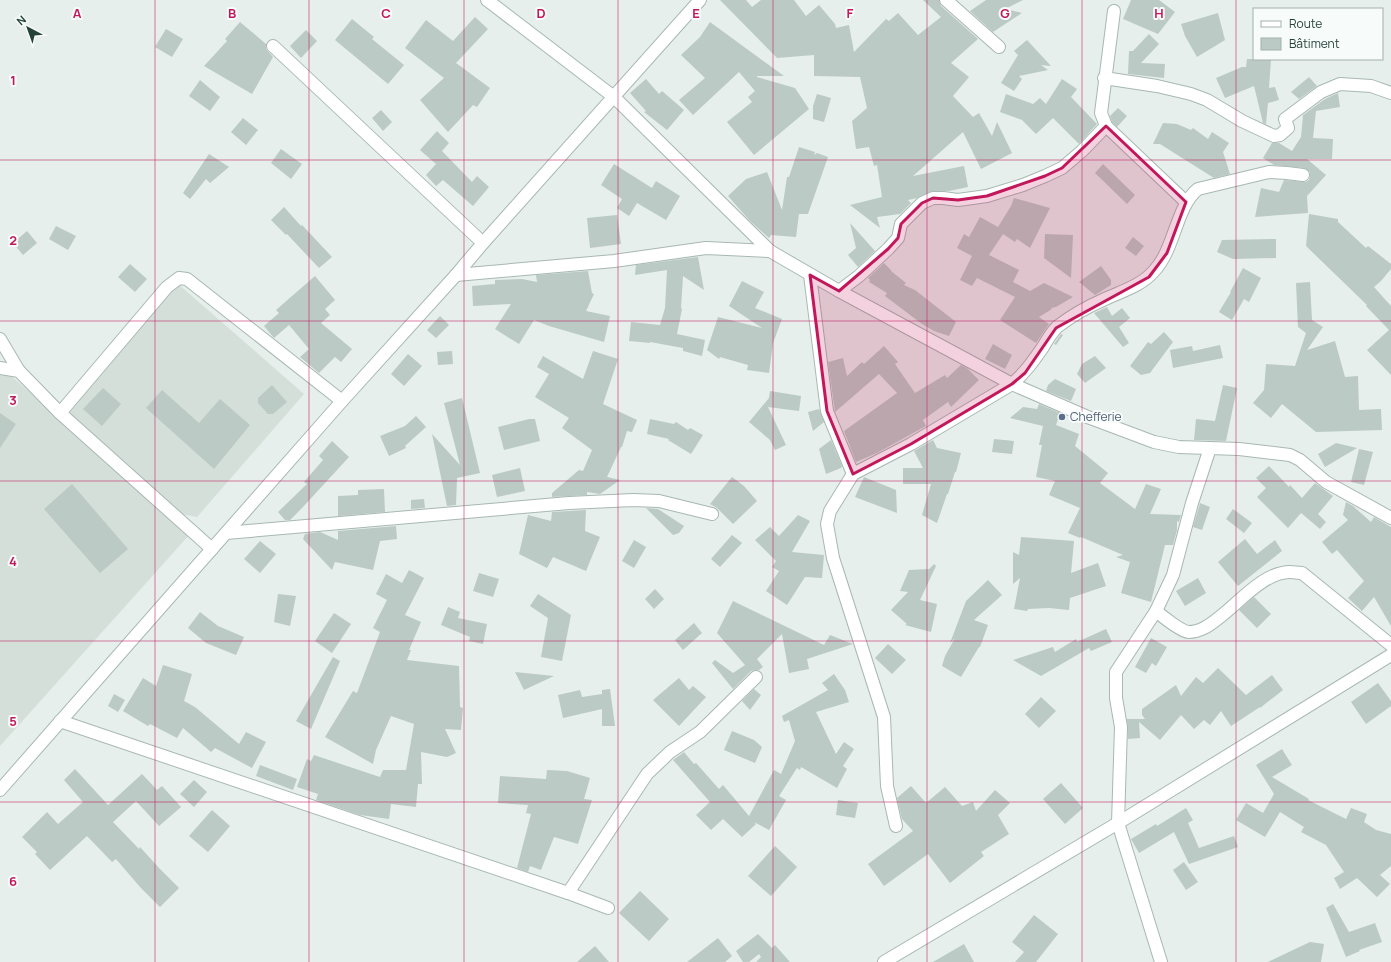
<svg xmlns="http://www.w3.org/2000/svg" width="1391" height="962" viewBox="0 0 1391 962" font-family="Manrope,sans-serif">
<rect width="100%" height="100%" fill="#e6efeb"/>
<g fill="#d4dfda">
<path d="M 177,283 L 304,394 L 197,517 L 181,514 L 68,414 Z"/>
<path d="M 0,366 L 190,534 L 0,746 Z"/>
</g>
<g fill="#bbcac4">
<path d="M 720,0 L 746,0 L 752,7 L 761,0 L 794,0 L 806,16 L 819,5 L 835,24 L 836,28 L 849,25 L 854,52 L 886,19 L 889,21 L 898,13 L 918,35 L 941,17 L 923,0 L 939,0 L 941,6 L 978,39 L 951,63 L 969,77 L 953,96 L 973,117 L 979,113 L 992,136 L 997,122 L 1012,153 L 981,169 L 963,132 L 913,176 L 964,166 L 968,187 L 949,191 L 933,191 L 917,198 L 908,200 L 911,203 L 900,214 L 877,217 L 880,228 L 850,205 L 882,197 L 877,165 L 874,166 L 869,147 L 856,149 L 852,121 L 867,108 L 860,77 L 814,76 L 814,55 L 777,58 Z"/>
<path d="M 986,0 L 1023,0 L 1005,9 L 1022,13 L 993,32 L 970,11 Z"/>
<path d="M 1131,0 L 1159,0 L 1175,12 L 1158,34 L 1123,19 Z"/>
<path d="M 1218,13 L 1225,40 L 1197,57 L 1185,36 L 1181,24 Z"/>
<path d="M 475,17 L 488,29 L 456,63 L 490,88 L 477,107 L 473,105 L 448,132 L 420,100 L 444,78 L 405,48 L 426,20 L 453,41 Z"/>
<path d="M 352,19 L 374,37 L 372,39 L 404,65 L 388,84 L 335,40 Z"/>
<path d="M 240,22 L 266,44 L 266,49 L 273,57 L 252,94 L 204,66 L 227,41 L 225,39 Z"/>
<path d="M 710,22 L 784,76 L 757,76 L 757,77 L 795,88 L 809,109 L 754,155 L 727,122 L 752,102 L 748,97 L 755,91 L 739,72 L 693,115 L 679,100 L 705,78 L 681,55 L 700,37 Z"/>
<path d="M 166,29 L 183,39 L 172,57 L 155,47 Z"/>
<path d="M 306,30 L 317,41 L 301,58 L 290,46 Z"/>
<path d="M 1149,34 L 1159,44 L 1141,63 L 1165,64 L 1164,78 L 1128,74 L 1129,51 L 1133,51 Z"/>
<path d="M 1027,40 L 1051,66 L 1041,65 L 1048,70 L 1019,76 L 1022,79 L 1014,91 L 1001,83 L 1018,55 L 1014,51 Z"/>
<path d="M 1247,59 L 1271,59 L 1269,88 L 1275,87 L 1279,100 L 1268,103 L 1266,124 L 1263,123 L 1254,86 L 1225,98 L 1216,78 L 1242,67 L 1246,67 Z"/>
<path d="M 1309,77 L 1317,86 L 1299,99 L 1291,92 Z"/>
<path d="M 646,79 L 659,94 L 662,91 L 684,110 L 667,130 L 644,112 L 646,111 L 630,93 Z"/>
<path d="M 1062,79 L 1077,89 L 1071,97 L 1097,124 L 1079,144 L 1053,118 L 1036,134 L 1022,120 L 1000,112 L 1006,94 L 1033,104 L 1040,98 L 1046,104 Z"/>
<path d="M 200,80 L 220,97 L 210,111 L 189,96 Z"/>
<path d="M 1338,93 L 1340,107 L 1316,111 L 1313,138 L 1333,139 L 1332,159 L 1307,159 L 1326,175 L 1307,196 L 1308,213 L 1255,217 L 1261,188 L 1279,192 L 1284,180 L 1306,182 L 1309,180 L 1310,176 L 1310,172 L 1304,168 L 1274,165 L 1263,158 L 1272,143 L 1279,143 L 1292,151 L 1301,137 L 1303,115 L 1325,99 Z"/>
<path d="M 817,94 L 831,98 L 824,122 L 813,119 L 813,106 Z"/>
<path d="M 1118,108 L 1127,116 L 1117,127 L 1112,122 L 1110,116 Z"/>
<path d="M 381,110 L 392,122 L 383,131 L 372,118 Z"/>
<path d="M 243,118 L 258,130 L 246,145 L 231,132 Z"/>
<path d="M 1163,123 L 1177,124 L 1191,130 L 1193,128 L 1208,139 L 1212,132 L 1229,143 L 1223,152 L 1230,174 L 1214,178 L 1160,144 L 1153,144 Z"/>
<path d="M 437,131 L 449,143 L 442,151 L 472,182 L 477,176 L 489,187 L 473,206 L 443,180 L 436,186 L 426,175 L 436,164 L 420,150 Z"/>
<path d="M 799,147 L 815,152 L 814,155 L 817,153 L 828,157 L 808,214 L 799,214 L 796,237 L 771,235 L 769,238 L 750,221 L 728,196 L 746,179 L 767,172 L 782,210 L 787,177 L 789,177 Z"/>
<path d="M 281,149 L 302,164 L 291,179 L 271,163 Z"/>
<path d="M 209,154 L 229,167 L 210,183 L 206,179 L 190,199 L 183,193 Z"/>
<path d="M 614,164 L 652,188 L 656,181 L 680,196 L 666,220 L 637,203 L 629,216 L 617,208 L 622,199 L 601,185 Z"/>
<path d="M 1103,164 L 1135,195 L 1127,204 L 1095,173 Z"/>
<path d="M 1014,198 L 1050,208 L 1030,248 L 1017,239 L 1015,242 L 1003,234 L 989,255 L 1019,270 L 1013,282 L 1030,291 L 1044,283 L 1073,297 L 1056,307 L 1051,308 L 1052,309 L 1039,317 L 1049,324 L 1036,343 L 1000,320 L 1015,297 L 977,278 L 972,286 L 960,280 L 972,256 L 957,248 L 964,234 L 969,237 L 980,217 L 998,227 L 1011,206 Z"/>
<path d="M 284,207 L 301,226 L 302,225 L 332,257 L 319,268 L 287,234 L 286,235 L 271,220 Z"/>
<path d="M 1309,214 L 1338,219 L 1338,222 L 1366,248 L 1368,246 L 1391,264 L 1391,269 L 1381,281 L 1374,287 L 1391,306 L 1391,375 L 1367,350 L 1389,330 L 1366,306 L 1367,305 L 1306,246 Z"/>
<path d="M 617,215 L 621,244 L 590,248 L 587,218 Z"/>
<path d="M 850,223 L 875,251 L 858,267 L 848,255 L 856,248 Z"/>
<path d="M 56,226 L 76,236 L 68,250 L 49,239 Z"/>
<path d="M 27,231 L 37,243 L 23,255 L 13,243 Z"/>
<path d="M 1045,234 L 1073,235 L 1071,278 L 1044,258 Z"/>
<path d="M 1133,237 L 1144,246 L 1136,256 L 1125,248 Z"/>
<path d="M 1276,239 L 1276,258 L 1233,259 L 1217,252 L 1222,240 Z"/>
<path d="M 698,257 L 704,290 L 683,276 L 681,308 L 682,309 L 677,334 L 705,340 L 702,356 L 683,351 L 683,348 L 650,342 L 650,343 L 629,341 L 631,322 L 660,325 L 665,308 L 667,270 L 635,275 L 636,265 Z"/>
<path d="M 884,263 L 891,270 L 891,271 L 906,283 L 904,285 L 915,290 L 956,322 L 949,336 L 934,331 L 922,324 L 885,296 L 887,293 L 869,282 L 870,280 L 868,278 Z"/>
<path d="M 130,264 L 147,279 L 135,292 L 118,277 Z"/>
<path d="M 1101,266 L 1111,280 L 1111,285 L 1095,295 L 1079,282 Z"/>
<path d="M 1243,268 L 1261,278 L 1249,302 L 1244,299 L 1232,320 L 1219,312 L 1231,292 L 1230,292 Z"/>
<path d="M 588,271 L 592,293 L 594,294 L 586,311 L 610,316 L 604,342 L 549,326 L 534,320 L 519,344 L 495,329 L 511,304 L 473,306 L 472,286 L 495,284 L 495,280 L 522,279 L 537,282 L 536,275 Z"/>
<path d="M 315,276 L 335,300 L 325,309 L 330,315 L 321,323 L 352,349 L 341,362 L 335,357 L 319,373 L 300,357 L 309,349 L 289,325 L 274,338 L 264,326 L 279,313 L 276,310 Z"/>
<path d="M 742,281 L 764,292 L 755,308 L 782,319 L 773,343 L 769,373 L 747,370 L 748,365 L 720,357 L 719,359 L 707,350 L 718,317 L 762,328 L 729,306 Z"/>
<path d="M 1310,282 L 1312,320 L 1323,327 L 1307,350 L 1335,341 L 1345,377 L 1358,376 L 1359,410 L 1381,409 L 1382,430 L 1316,432 L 1282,404 L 1271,418 L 1253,403 L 1264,390 L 1266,364 L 1295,366 L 1306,333 L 1298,327 L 1296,283 Z"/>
<path d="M 1107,307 L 1112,316 L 1122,308 L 1130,318 L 1119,327 L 1129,343 L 1123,347 L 1094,313 Z"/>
<path d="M 440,316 L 449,325 L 436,338 L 427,330 Z"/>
<path d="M 1164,332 L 1173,342 L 1150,373 L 1141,375 L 1130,366 L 1148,342 L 1151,344 Z"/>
<path d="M 1061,334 L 1063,335 L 1056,345 L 1054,344 Z"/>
<path d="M 993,344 L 1012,355 L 1005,369 L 985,359 Z"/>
<path d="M 1220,345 L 1223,358 L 1173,368 L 1170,350 L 1192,346 L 1193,351 Z"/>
<path d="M 884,346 L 898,362 L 895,364 L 915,393 L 945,375 L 947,378 L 961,365 L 967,368 L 979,380 L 951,407 L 948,402 L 923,420 L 926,426 L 877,453 L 856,462 L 844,431 L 897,393 L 879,374 L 835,412 L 828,362 L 843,358 L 847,376 L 862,362 L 864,364 Z"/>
<path d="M 452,351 L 453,364 L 438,365 L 437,352 Z"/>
<path d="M 593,351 L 618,359 L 603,404 L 637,420 L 632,432 L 627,431 L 622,447 L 621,447 L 607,477 L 620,480 L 600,494 L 587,492 L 587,495 L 552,497 L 552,493 L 579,470 L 583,471 L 592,450 L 562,428 L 569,418 L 535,397 L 549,374 L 537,367 L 543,356 L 583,379 Z"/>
<path d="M 408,354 L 422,366 L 404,386 L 391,374 Z"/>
<path d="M 1095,356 L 1106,368 L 1085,383 L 1077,374 L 1082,364 Z"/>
<path d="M 1055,379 L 1076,389 L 1071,401 L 1046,391 L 1048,385 Z"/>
<path d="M 272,385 L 287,402 L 273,414 L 268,414 L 258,403 L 258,398 Z"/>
<path d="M 1223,385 L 1237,388 L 1226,441 L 1194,440 L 1196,419 L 1215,421 Z"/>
<path d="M 103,388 L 121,404 L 102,426 L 83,409 Z"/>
<path d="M 162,390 L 199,423 L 220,399 L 250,425 L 214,469 L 146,408 Z"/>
<path d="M 770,391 L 801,396 L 799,411 L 768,407 L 786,445 L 775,450 L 770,440 L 749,422 L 769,398 Z"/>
<path d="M 462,398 L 480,473 L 457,478 L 456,505 L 447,506 L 432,434 L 460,465 L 444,403 Z"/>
<path d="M 1039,404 L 1060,413 L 1056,425 L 1079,434 L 1075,446 L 1108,473 L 1100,483 L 1135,509 L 1146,484 L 1161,489 L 1150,514 L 1181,515 L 1179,522 L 1177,521 L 1177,530 L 1173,545 L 1165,545 L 1151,602 L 1121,593 L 1130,562 L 1116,557 L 1123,555 L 1081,537 L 1080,538 L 1068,533 L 1080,508 L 1049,495 L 1055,481 L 1036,477 L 1042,445 L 1039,445 L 1043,426 L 1010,418 L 1023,407 L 1037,409 Z"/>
<path d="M 819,409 L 824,422 L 813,431 L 808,412 Z"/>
<path d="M 0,413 L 16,424 L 0,448 Z"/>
<path d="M 416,416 L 426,427 L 405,446 L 406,448 L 389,456 L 380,436 L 405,426 Z"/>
<path d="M 529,419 L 535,419 L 540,441 L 504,450 L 498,427 Z"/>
<path d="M 650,419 L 674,424 L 676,422 L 688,430 L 690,428 L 703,435 L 691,454 L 668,440 L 669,439 L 647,434 Z"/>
<path d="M 994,439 L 1014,441 L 1012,454 L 992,452 Z"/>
<path d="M 831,440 L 842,466 L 841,468 L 826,474 L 819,449 Z"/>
<path d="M 933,440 L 937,448 L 961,453 L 956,472 L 955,472 L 948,494 L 947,494 L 937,523 L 922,515 L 931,484 L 903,484 L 903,468 L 923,468 L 914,451 Z"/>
<path d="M 332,441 L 349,457 L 302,508 L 290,520 L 285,520 L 278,512 L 307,484 L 304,482 L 323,460 L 319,456 Z"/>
<path d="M 1336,443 L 1357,448 L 1325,467 L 1318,454 Z"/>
<path d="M 1359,449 L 1373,452 L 1364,485 L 1351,482 Z"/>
<path d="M 1269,466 L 1289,487 L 1290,485 L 1302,498 L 1315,483 L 1333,496 L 1318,514 L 1326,522 L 1320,529 L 1301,513 L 1288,528 L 1257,497 L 1266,488 L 1256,478 Z"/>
<path d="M 520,468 L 525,491 L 497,497 L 492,475 Z"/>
<path d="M 732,477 L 744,486 L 757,501 L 733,524 L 717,508 L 710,504 Z"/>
<path d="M 864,477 L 896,490 L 897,513 L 855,497 Z"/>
<path d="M 72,484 L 128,549 L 100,573 L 44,509 Z"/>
<path d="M 384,489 L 385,512 L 338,516 L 338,496 L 358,495 L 358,490 Z"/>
<path d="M 424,499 L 425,508 L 411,509 L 411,500 Z"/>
<path d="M 1346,502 L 1353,506 L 1371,522 L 1374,517 L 1391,527 L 1391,626 L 1374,597 L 1362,611 L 1348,598 L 1364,581 L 1337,550 L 1332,554 L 1322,542 L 1348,520 L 1343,515 Z"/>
<path d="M 1200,503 L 1210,507 L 1202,530 L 1193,527 Z"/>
<path d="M 646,508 L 658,509 L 684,526 L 679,533 L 673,535 Z"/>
<path d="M 1233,509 L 1252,523 L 1244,533 L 1226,519 Z"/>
<path d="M 586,510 L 585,531 L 600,537 L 586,571 L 553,557 L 547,568 L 519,554 L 528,515 L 551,521 L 552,512 Z"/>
<path d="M 798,515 L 810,521 L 792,552 L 824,555 L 822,578 L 805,577 L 787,605 L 766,591 L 779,571 L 772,567 L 776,561 L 755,540 L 770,527 L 779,536 Z"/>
<path d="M 396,526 L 397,539 L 380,541 L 373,570 L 335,562 L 332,570 L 303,539 L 305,534 L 320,532 L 338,540 L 338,531 Z"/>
<path d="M 732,535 L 742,543 L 720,567 L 711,559 Z"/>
<path d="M 1021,537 L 1074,541 L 1071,573 L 1098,563 L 1106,586 L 1070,598 L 1069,610 L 1049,608 L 1028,609 L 1027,611 L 1014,609 L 1020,578 L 1013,584 L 1013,552 L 1019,555 Z"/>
<path d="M 1245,539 L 1257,554 L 1275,540 L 1282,551 L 1238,586 L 1218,562 Z"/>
<path d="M 634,540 L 646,547 L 634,568 L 622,561 Z"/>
<path d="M 260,541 L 276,554 L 260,573 L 244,559 Z"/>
<path d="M 934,564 L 936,566 L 920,600 L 937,604 L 931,632 L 905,625 L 907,624 L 891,610 L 908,592 L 900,591 L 909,570 L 929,569 Z"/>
<path d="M 409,570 L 424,578 L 405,615 L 421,622 L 409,650 L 411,650 L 407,660 L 459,666 L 460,707 L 463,708 L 461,730 L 445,729 L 456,753 L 447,757 L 421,752 L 422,784 L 418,784 L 416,807 L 391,804 L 389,819 L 360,815 L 316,800 L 318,794 L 297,787 L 307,759 L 311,761 L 314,755 L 380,777 L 383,770 L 406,770 L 414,724 L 391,716 L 376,750 L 373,764 L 325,737 L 353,691 L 357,693 L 380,632 L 373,628 L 387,600 L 376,594 L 386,574 L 402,583 Z"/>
<path d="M 479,573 L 499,579 L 493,597 L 473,591 Z"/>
<path d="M 1198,578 L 1206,593 L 1185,606 L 1176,591 Z"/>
<path d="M 988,580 L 1002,595 L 974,620 L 988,625 L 980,647 L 979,647 L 961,677 L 942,666 L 945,656 L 955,638 L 950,643 L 966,601 Z"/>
<path d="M 655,589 L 664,599 L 654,609 L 645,599 Z"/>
<path d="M 278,594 L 296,596 L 290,626 L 274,622 Z"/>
<path d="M 538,594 L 571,615 L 562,661 L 541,657 L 548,618 L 530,606 Z"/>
<path d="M 1254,597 L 1271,614 L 1257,628 L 1239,610 Z"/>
<path d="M 733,601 L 824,645 L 830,635 L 853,644 L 807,659 L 809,669 L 789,673 L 782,634 L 757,659 L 763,667 L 759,670 L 755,670 L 751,671 L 733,689 L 712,663 L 715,660 L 733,673 L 745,665 L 717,633 Z"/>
<path d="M 448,607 L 460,612 L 458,618 L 487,624 L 483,644 L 469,641 L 470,637 L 441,625 Z"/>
<path d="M 200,612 L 218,626 L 244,637 L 236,655 L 206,643 L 188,628 Z"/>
<path d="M 334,613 L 351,624 L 332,653 L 315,641 Z"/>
<path d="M 694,623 L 702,633 L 683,650 L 675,640 Z"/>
<path d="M 1106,629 L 1112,642 L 1091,651 L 1089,648 L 1041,676 L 1013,660 L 1053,647 L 1055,652 L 1076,639 L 1077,642 Z"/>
<path d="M 1151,638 L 1167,647 L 1156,666 L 1152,663 L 1146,673 L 1135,667 Z"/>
<path d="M 888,644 L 906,660 L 892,674 L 875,658 Z"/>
<path d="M 333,657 L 340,661 L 311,729 L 296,721 Z"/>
<path d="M 163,665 L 192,674 L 184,701 L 195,707 L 239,744 L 246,732 L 266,742 L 252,768 L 215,748 L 211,752 L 183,728 L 177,738 L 150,724 L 148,726 L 123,711 L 143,678 L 156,686 Z"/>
<path d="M 1218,668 L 1246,695 L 1272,675 L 1283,690 L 1260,708 L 1260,707 L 1231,726 L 1221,711 L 1210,725 L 1204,720 L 1194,729 L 1181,715 L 1160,740 L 1139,722 L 1140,738 L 1128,739 L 1127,719 L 1145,719 L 1142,715 L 1142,709 L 1176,685 L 1181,696 L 1196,677 L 1203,683 Z"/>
<path d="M 515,672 L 554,676 L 524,690 Z"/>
<path d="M 834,674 L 845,690 L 849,702 L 816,712 L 836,754 L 844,742 L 854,749 L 843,766 L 847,769 L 837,788 L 801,767 L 800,770 L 797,768 L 779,796 L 786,800 L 769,830 L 754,822 L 756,824 L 742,837 L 723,819 L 711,830 L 696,815 L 710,802 L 673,760 L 684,752 L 694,764 L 696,763 L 719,789 L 723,785 L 749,816 L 774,770 L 781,774 L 795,741 L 789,720 L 784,722 L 782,716 L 828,690 L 822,683 Z"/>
<path d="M 679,678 L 689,690 L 693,686 L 706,697 L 679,726 L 653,700 Z"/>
<path d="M 1378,683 L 1391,701 L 1391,706 L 1366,724 L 1351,702 Z"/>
<path d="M 610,689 L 615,726 L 602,726 L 602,709 L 563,718 L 558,695 L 580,690 L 582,697 L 602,694 L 602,690 Z"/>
<path d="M 754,689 L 761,695 L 750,710 L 742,701 Z"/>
<path d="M 114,694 L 125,700 L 118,712 L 108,706 Z"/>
<path d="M 1041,697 L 1056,711 L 1039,728 L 1025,714 Z"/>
<path d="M 732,731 L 754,740 L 762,747 L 755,763 L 724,750 Z"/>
<path d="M 1282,749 L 1292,765 L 1272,777 L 1309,799 L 1308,800 L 1346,819 L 1351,808 L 1367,814 L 1364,822 L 1376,830 L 1391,834 L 1391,866 L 1380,875 L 1390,884 L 1377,897 L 1357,878 L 1340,889 L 1334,878 L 1344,872 L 1326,845 L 1301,832 L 1304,827 L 1280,812 L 1265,837 L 1236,820 L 1246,803 L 1263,813 L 1274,794 L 1256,765 Z"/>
<path d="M 260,765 L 297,779 L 293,790 L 256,776 Z"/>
<path d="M 75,769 L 108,805 L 142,774 L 157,790 L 162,786 L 181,807 L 159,826 L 136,801 L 113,822 L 139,849 L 140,847 L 159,868 L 179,888 L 160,907 L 140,887 L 116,859 L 112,862 L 87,836 L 50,870 L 35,854 L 37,852 L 22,837 L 47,812 L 58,824 L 83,802 L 64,780 Z"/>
<path d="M 547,770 L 567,771 L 590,778 L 584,799 L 592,800 L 578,844 L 554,837 L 541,870 L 530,866 L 528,872 L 517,868 L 531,814 L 526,813 L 528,805 L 498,803 L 500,776 L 546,779 Z"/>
<path d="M 194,780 L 207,792 L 194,807 L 180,794 Z"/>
<path d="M 1061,783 L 1083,808 L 1065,824 L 1043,799 Z"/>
<path d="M 911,786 L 926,803 L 945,787 L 962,806 L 973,802 L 976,811 L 995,790 L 1010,803 L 998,815 L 1009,834 L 981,852 L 984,856 L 950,883 L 928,854 L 884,886 L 868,864 L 913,831 L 902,819 L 897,798 Z"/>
<path d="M 838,800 L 858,803 L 855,818 L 836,815 Z"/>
<path d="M 1186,808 L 1193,820 L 1188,823 L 1199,848 L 1234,836 L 1238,847 L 1189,864 L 1174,832 L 1139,853 L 1131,839 L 1156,824 L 1157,826 Z"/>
<path d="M 212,810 L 230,826 L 208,852 L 189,836 Z"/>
<path d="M 775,846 L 797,867 L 771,896 L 748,876 Z"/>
<path d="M 1184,862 L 1198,882 L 1186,890 L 1173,870 Z"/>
<path d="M 640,891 L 669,919 L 649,941 L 619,913 Z"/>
<path d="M 1333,904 L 1349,932 L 1375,923 L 1382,942 L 1359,950 L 1360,951 L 1346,957 L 1326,908 Z"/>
<path d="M 1034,915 L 1058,934 L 1036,962 L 1015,962 L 1024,952 L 1012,942 Z"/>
<path d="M 758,934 L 772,948 L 775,945 L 790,962 L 756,962 L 761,957 L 759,954 L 749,962 L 743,962 L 736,951 Z"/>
<path d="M 718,938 L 732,956 L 725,962 L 687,962 Z"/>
<path d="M 1310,942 L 1324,944 L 1321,962 L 1268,962 Z"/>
<path d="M 964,944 L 974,962 L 933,962 Z"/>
<path d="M 595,946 L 609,962 L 577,962 Z"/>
</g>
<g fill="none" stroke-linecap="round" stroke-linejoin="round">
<defs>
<g id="minor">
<path d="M 487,0 L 614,97 L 770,251"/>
<path d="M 946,0 L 999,47"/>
<path d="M 1114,11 L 1101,113 L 1106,126 L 1186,202"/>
<path d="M 273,46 L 483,243"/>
<path d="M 1104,78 L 1157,86 L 1191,94 L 1207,100 L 1242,121 L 1274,136 L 1280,135 L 1288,128 L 1285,119 L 1321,92 L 1340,84 L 1371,86 L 1391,93"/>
<path d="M 456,275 L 614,261 L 706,248 L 770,251 L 839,291 L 1012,384 L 1090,418 L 1154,442 L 1179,447 L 1239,449 L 1290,455 L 1300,460 L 1326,482 L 1391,518"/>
<path d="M 810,275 L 827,411 L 853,474"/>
<path d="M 839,291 L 859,276 L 888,249 L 898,238 L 901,224 L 922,203 L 933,198 L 943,198 L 958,200 L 987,196 L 1023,185 L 1045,176 L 1062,168 L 1082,151 L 1106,126"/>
<path d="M 0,339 L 19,371"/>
<path d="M 0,368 L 19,371 L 60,413 L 212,549"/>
<path d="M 60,413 L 167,287 L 179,278 L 187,279 L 342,401"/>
<path d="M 226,533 L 569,503 L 633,500 L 659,501 L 712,514"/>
<path d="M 1156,611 C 1162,616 1182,632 1189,632 C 1194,632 1200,630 1204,628 C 1231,614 1259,572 1290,572 C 1294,572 1298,573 1302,573 L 1391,645"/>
<path d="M 60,721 L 568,893 L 608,908"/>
<path d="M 0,790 L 342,401 L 456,275 L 483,243 L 700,0"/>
<path d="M 896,826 L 887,786 L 884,717 L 833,558 L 827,524 L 830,511 L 853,474 L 911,444 L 1012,384 C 1025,373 1034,360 1043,347 C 1047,340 1052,332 1057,327 C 1071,316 1089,306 1105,299 C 1122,291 1141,286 1154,271 C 1175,249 1176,206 1198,189 L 1269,172 L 1287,173 L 1303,175"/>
<path d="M 568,893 L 647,774 L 670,752 L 700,732 L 756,677"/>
<path d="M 1161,962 L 1118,823 L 1121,727 L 1116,698 L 1116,672 L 1156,611 L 1173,575 L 1192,503 L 1210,448"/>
</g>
<path id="tertiary" d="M 884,962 L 1118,823 L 1391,655"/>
</defs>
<use href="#minor" stroke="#a8b8b2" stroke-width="14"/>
<use href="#tertiary" stroke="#a8b8b2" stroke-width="14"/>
<use href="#minor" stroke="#fff" stroke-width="12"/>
<use href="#tertiary" stroke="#fff" stroke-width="12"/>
</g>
<path fill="#c2185b" fill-opacity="0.2" stroke="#c2185b" stroke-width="3" stroke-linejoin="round" d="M 1106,126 L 1186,202 L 1167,253 L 1149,277 L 1056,328 L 1025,373 L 1012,384 L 911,444 L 853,474 L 827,411 L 810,275 L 839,291 L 888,249 L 898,238 L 901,224 L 922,203 L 933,198 L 958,200 L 987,196 L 1045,176 L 1062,168 Z"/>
<path fill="none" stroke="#c2185b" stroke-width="1" stroke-opacity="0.55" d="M 155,0 L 155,962M 309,0 L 309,962M 464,0 L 464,962M 618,0 L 618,962M 773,0 L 773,962M 927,0 L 927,962M 1082,0 L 1082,962M 1236,0 L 1236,962M 0,160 L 1391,160M 0,321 L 1391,321M 0,481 L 1391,481M 0,641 L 1391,641M 0,802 L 1391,802"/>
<circle fill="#5c6f8a" stroke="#f7fbf9" stroke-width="1.5" cx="1062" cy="417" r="4"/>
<g text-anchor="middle" stroke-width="4" stroke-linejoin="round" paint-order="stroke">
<g font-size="12" fill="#4e5e75" stroke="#f7fbf9" text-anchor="start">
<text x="1070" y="421">Chefferie</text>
</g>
</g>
<g font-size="13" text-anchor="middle" font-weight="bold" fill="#c2185b" stroke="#f7fbf9" stroke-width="4" stroke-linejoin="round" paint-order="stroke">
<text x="77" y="18">A</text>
<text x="232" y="18">B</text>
<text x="386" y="18">C</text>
<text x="541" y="18">D</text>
<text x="696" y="18">E</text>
<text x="850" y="18">F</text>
<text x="1005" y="18">G</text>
<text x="1159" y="18">H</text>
<text x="13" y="85">1</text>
<text x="13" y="245">2</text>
<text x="13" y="405">3</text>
<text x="13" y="566">4</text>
<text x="13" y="726">5</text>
<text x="13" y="886">6</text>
</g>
<rect x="1253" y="8" width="130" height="52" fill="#f7fbf9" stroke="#a3b1ad"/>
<rect x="1261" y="21" width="20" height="6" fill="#ffffff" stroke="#a3b1ad"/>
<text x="1289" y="28" font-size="12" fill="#24423a">Route</text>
<rect x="1261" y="38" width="20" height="12" fill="#bbcac4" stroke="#a3b1ad"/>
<text x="1289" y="48" font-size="12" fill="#24423a">Bâtiment</text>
<g transform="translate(28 28) rotate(319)" stroke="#f7fbf9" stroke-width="3" paint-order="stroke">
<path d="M0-3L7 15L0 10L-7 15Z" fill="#24423a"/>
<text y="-6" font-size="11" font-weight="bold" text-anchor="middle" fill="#24423a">N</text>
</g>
</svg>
